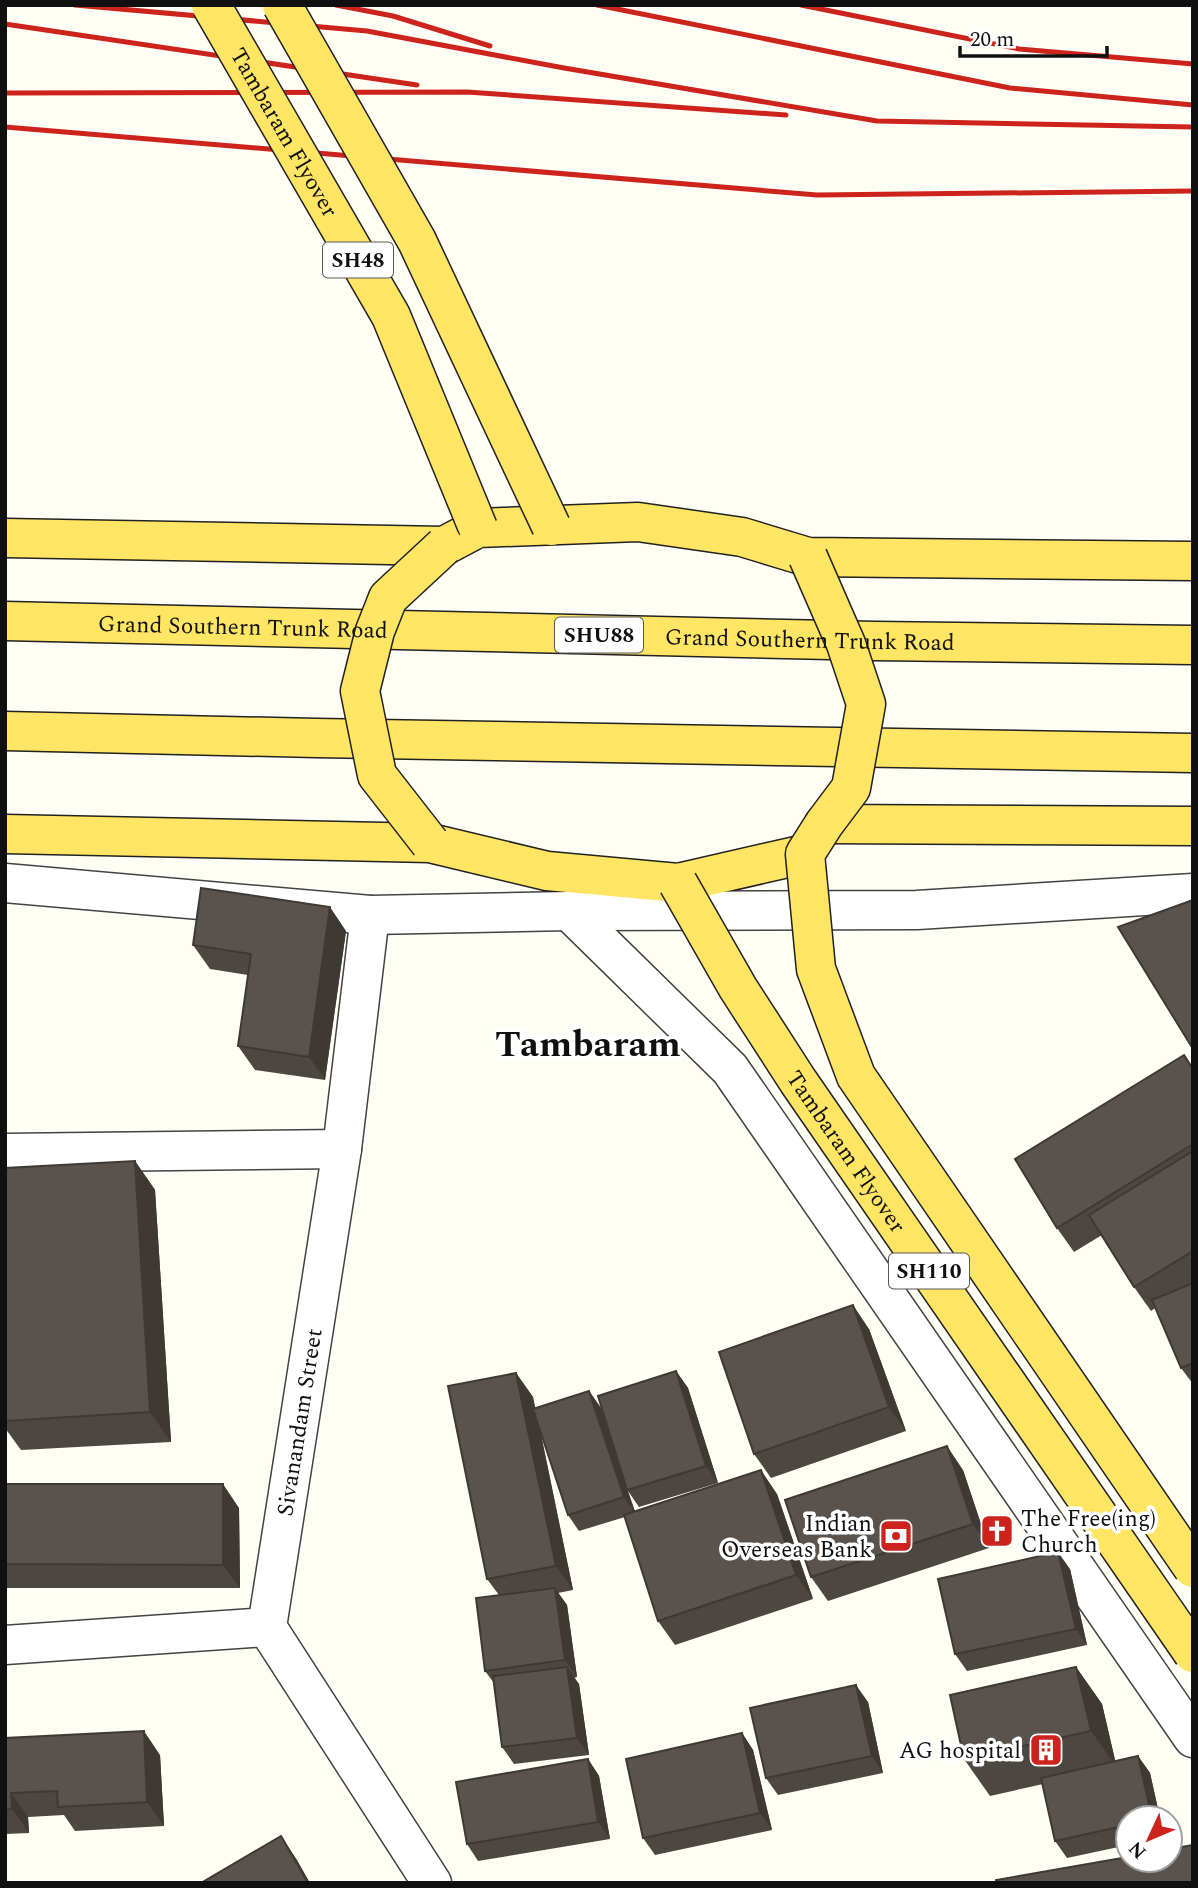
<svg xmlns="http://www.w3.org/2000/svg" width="1198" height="1888" viewBox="0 0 1198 1888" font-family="Spectral,serif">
<rect width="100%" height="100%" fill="#fffef4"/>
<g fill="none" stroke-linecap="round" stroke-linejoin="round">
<defs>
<g id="minor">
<path d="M 5,883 L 370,915 L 569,911 L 917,910 L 1193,893"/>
<path d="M 569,911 L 730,1069 L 1193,1738"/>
<path d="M 370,915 L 342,1149 L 267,1627 L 432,1883"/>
<path d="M 5,1153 L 342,1149"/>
<path d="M 5,1645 L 267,1627"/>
</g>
<g id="major">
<path d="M 5,538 L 444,546 L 478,528 L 638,522 L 742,537 L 808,557 L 1193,561"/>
<path id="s1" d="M 5,621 L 875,641 L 1193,645"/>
<path d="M 5,731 L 316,738 L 1193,753"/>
<path d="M 824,824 L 1193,826"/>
<path d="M 5,834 L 430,843 L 547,871 L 678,883 L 805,854"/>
</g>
</defs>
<use href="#minor" stroke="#434343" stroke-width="41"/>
<use href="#major" stroke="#212121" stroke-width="41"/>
<use href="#minor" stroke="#fff" stroke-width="38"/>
<use href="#major" stroke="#ffe564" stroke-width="38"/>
<g stroke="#cc231d" stroke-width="5">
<path d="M 75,5 L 367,31 L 564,68 L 877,121 L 1193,127"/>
<path d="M 336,5 L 393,16 L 490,46"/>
<path d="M 597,5 L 1010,88 L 1193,105"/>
<path d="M 801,5 L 1019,49 L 1193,64"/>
<path d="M 5,24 L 417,85"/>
<path d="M 5,93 L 467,92 L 786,115"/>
<path d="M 5,127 L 817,195 L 1193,191"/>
</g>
<defs>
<g id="major-bridge">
<path id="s2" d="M 211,5 L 391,316 L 478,528"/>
<path d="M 282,5 L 417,241 L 551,526"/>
<path d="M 808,557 L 846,644 L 866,704 L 851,788 L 824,824 L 805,854 L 816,969 L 856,1076 L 1193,1568"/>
<path d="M 430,843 L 377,775 L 360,691 L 375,631 L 388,598 L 444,546"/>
<path id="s3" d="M 678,883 L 738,988 L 798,1081 L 1193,1653"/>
</g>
</defs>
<use href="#major-bridge" stroke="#212121" stroke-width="41" stroke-linecap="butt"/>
<use href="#major-bridge" stroke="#ffe564" stroke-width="38"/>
</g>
<g fill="#4d4741">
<path d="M 346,931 L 325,1080 L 255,1070 L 238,1046 L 248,975 L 210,969 L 193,945 Z"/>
<path d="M 1193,1068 L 1193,1384 L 1181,1368 L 1155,1308 L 1151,1311 L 1134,1287 L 1102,1235 L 1074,1252 L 1057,1228 Z"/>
<path d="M 135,1161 L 155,1190 L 171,1442 L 21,1450 L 5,1428 L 5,1168 Z"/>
<path d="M 869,1329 L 906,1431 L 771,1478 L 754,1454 Z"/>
<path d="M 676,1371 L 688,1388 L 718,1483 L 639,1507 L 628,1491 L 635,1511 L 777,1494 L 813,1599 L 675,1645 L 658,1621 L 625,1517 L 579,1531 L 568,1515 L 540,1429 L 573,1590 L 558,1593 L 567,1605 L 577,1677 L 574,1678 L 579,1684 L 589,1755 L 514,1764 L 502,1747 L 494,1683 L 485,1671 L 499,1595 L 487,1579 L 516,1373 L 533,1397 L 535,1408 L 589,1391 L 601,1408 L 619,1464 Z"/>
<path d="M 963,1470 L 989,1548 L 828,1601 L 811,1577 Z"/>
<path d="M 5,1484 L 239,1508 L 240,1588 L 5,1588 Z"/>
<path d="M 1070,1569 L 1087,1645 L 967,1671 L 955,1654 Z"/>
<path d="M 1076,1667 L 1102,1704 L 1115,1761 L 1138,1756 L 1150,1773 L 1160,1818 L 1128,1818 L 1128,1845 L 1067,1858 L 1055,1841 L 1043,1784 L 990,1796 L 964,1759 Z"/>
<path d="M 868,1702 L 883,1773 L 778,1795 L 766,1778 Z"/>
<path d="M 742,1733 L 753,1750 L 772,1830 L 655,1855 L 643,1838 Z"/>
<path d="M 5,1738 L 160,1755 L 164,1826 L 75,1831 L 64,1815 L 28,1817 L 29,1833 L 5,1834 Z"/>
<path d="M 588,1759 L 599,1776 L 610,1839 L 478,1861 L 467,1844 Z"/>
</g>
<g fill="#3f3935">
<path d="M 330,907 L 346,931 L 325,1080 L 309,1057 Z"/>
<path d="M 135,1161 L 155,1190 L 171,1442 L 150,1412 Z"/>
<path d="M 853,1305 L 869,1329 L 906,1431 L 889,1407 Z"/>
<path d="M 676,1371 L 688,1388 L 718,1483 L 706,1466 Z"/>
<path d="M 516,1373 L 533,1397 L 573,1590 L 556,1566 Z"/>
<path d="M 589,1391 L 601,1408 L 635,1514 L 624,1497 Z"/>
<path d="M 947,1446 L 963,1470 L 989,1548 L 973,1524 Z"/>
<path d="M 761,1470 L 777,1494 L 813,1599 L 796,1575 Z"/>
<path d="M 223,1484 L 239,1508 L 240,1588 L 223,1565 Z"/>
<path d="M 1058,1552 L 1070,1569 L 1087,1645 L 1076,1629 Z"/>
<path d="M 555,1588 L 567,1605 L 577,1677 L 565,1660 Z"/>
<path d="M 567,1667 L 579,1684 L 589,1755 L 577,1738 Z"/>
<path d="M 1076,1667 L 1102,1704 L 1117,1768 L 1091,1731 Z"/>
<path d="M 856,1685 L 868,1702 L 883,1773 L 872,1756 Z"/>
<path d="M 144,1731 L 160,1755 L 164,1826 L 147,1802 Z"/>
<path d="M 742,1733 L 753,1750 L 772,1830 L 760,1813 Z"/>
<path d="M 1138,1756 L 1150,1773 L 1160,1818 L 1152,1818 Z"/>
<path d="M 588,1759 L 599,1776 L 610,1839 L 598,1822 Z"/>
<path d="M 11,1793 L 28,1817 L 29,1833 L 12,1809 Z"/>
<path d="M 281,1836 L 297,1860 L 310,1883 L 308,1883 Z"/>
</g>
<g fill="#5a524c" stroke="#3f3935" stroke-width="2">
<path d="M 201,888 L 330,907 L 309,1057 L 238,1046 L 251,954 L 193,945 Z"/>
<path d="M 1193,900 L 1193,1049 L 1118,927 Z"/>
<path d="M 1184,1055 L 1193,1069 L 1193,1144 L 1057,1228 L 1015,1159 Z"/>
<path d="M 1193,1151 L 1193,1251 L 1134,1287 L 1089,1215 Z"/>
<path d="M 135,1161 L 150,1412 L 5,1421 L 5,1168 Z"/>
<path d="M 1193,1283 L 1193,1363 L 1181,1368 L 1152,1300 Z"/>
<path d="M 853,1305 L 889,1407 L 754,1454 L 719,1352 Z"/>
<path d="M 676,1371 L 706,1466 L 627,1490 L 598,1396 Z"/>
<path d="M 516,1373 L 556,1566 L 487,1579 L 448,1386 Z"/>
<path d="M 589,1391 L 624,1497 L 568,1515 L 533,1409 Z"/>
<path d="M 947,1446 L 973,1524 L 811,1577 L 785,1500 Z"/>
<path d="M 761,1470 L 796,1575 L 658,1621 L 624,1515 Z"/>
<path d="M 5,1484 L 223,1484 L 223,1565 L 5,1564 Z"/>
<path d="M 1058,1552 L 1076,1629 L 955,1654 L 938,1579 Z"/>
<path d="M 555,1588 L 565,1660 L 485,1671 L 476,1598 Z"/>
<path d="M 567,1667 L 577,1738 L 502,1747 L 493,1676 Z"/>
<path d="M 1076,1667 L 1091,1731 L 964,1759 L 950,1695 Z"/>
<path d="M 856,1685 L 872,1756 L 766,1778 L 750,1708 Z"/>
<path d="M 144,1731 L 147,1802 L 58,1807 L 57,1791 L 11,1793 L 12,1809 L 5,1810 L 5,1738 Z"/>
<path d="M 742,1733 L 760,1813 L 643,1838 L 626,1759 Z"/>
<path d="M 1138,1756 L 1152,1818 L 1128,1818 L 1128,1825 L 1055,1841 L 1041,1778 Z"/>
<path d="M 588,1759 L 598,1822 L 467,1844 L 456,1782 Z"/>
<path d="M 281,1836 L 308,1883 L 201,1883 Z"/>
<path d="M 1193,1845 L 1193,1883 L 996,1883 L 996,1880 L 1128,1857 L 1128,1860 L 1170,1860 L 1170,1849 Z"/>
</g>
<defs>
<symbol id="church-square" viewBox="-11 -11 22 22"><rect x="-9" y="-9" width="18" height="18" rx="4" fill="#cc231d" stroke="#fff"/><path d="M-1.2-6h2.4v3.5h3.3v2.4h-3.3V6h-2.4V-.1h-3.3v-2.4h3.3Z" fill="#fff"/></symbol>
<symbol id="bank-square" viewBox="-11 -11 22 22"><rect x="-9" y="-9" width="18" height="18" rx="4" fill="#cc231d" stroke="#fff"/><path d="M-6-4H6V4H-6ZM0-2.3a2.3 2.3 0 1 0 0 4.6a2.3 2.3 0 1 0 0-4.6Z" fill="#fff"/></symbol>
<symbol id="building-square" viewBox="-11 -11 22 22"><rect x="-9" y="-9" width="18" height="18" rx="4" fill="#cc231d" stroke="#fff"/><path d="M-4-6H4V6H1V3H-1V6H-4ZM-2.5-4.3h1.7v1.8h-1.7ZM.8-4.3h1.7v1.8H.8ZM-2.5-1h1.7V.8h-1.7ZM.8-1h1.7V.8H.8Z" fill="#fff"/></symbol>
</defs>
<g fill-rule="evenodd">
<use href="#church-square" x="978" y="1512" width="38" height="38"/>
<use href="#bank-square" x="877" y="1517" width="38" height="38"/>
<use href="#building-square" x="1027" y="1731" width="38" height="38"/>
</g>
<g text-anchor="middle" stroke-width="7" stroke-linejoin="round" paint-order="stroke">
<g fill="#fff" stroke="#585858" stroke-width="2">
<rect x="323" y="242.5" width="70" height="35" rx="5"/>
<rect x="555" y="617.5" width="88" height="35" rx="5"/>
<rect x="889" y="1253.5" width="80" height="35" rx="5"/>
</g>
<g font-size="21" font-weight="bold" fill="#101010">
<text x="358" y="267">SH48</text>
<text x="599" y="642">SHU88</text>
<text x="929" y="1278">SH110</text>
</g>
<g font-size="23" fill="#101010" stroke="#fff">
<text dy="8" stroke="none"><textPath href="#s2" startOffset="147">Tambaram Flyover</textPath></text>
<text dy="8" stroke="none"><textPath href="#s1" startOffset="238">Grand Southern Trunk Road</textPath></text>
<text dy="8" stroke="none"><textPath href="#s1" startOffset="805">Grand Southern Trunk Road</textPath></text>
<text dy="8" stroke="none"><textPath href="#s3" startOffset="317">Tambaram Flyover</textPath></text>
<text transform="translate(299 1422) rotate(-81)" y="8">Sivanandam Street</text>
</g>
<g font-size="23" fill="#101010" stroke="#fff" text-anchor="end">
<text x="1021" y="1526" text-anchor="start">The Free(ing)<tspan x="1021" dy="26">Church</tspan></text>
<text x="872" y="1531">Indian<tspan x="872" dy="26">Overseas Bank</tspan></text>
<text x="1021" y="1758">AG hospital</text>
</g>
<g font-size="37" font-weight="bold" fill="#101010" stroke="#fff">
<text x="588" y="1056">Tambaram</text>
</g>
</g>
<rect width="1198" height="1888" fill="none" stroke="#101010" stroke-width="14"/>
<g transform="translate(1149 1839) rotate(226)"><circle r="33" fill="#ffffff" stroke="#9f9f9f" stroke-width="2"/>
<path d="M0-5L12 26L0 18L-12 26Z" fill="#cc231d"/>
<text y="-10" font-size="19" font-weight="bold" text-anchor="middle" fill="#101010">N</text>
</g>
<path d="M960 46v10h147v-10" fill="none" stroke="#101010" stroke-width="3.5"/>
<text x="970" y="46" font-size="21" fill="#101010" stroke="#ffffff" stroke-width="5" paint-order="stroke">20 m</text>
</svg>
